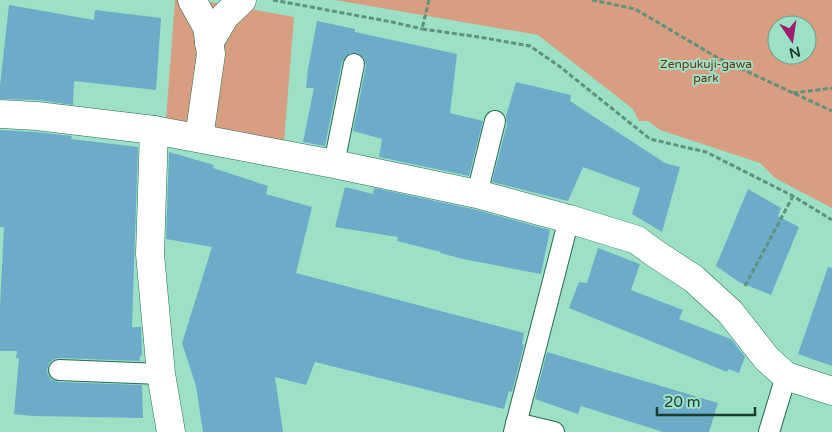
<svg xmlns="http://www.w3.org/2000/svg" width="832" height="432" viewBox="0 0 832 432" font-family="'Varela Round',sans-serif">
<rect width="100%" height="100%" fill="#9ce1c6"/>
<g fill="#d89e81" fill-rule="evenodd">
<path d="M 175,0 L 199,0 L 294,17 L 284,142 L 166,120 Z"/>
<path d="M 335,0 L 832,0 L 832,208 L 775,178 L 760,163 L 660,130 L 648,121 L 639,121 L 633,109 L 538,35 ZM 777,25 L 807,25 L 807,55 L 777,55 Z"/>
</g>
<g fill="#6bacc9">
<path d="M 9,5 L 94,20 L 95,10 L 161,18 L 156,90 L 74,81 L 73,105 L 38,100 L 0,99 L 0,85 Z"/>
<path d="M 317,21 L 355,29 L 355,32 L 457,54 L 450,113 L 483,121 L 469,176 L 379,157 L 382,139 L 353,131 L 366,66 L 365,60 L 361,55 L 357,53 L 350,53 L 345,57 L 342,62 L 325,146 L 303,142 L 314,88 L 306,88 L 308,69 Z"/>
<path d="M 516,82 L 571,95 L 570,101 L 665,163 L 680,167 L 662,232 L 632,214 L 640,188 L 583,167 L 568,201 L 492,182 L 507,124 L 506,116 Z"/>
<path d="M 0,130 L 36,132 L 72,136 L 71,139 L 138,147 L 132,327 L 141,327 L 142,356 L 140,355 L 140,361 L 59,358 L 54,359 L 49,363 L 47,370 L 48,375 L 52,380 L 58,382 L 142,385 L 143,418 L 33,416 L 14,414 L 19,358 L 16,358 L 17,351 L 0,351 L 0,307 L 4,227 L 0,227 Z"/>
<path d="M 169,152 L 214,165 L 213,168 L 268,186 L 266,194 L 312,207 L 296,273 L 524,333 L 522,344 L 524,345 L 512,392 L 509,391 L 504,409 L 315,362 L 306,385 L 275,377 L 283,432 L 203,432 L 196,386 L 182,343 L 212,247 L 166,239 Z"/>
<path d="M 345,187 L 373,194 L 374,188 L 473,209 L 550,230 L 541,274 L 463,259 L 440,253 L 441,252 L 397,241 L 398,237 L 335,227 Z"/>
<path d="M 748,189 L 781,208 L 778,216 L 799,227 L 771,295 L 739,282 L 716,266 Z"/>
<path d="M 598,248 L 640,264 L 631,290 L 683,310 L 679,319 L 731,339 L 745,357 L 739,373 L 728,369 L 727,372 L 569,308 L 579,282 L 587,283 Z"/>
<path d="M 828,267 L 832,268 L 832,366 L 798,354 Z"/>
<path d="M 547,352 L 718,403 L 709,432 L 663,432 L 581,406 L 578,414 L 535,399 Z"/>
</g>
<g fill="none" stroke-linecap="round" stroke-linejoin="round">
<defs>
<g id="service">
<path d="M 334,164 L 354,64"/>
<path d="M 477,194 L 495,121"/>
<path d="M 59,370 L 161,374"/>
<path d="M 516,423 L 554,432"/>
<path d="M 514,432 L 569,219"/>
<path d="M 769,432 L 786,376"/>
</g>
<g id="pedestrian">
<path d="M 192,0 L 207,27 L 211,54 L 199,138"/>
<path d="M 209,43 L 225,16 L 242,0"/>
</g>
<g id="minor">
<path d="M 0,114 L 37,116 L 154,130 L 334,164 L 477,194 L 569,219 L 637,240 L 653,252 L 694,279 L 730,312 L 767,359 L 786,376 L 832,391"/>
<path d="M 154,130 L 150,254 L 161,374 L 171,432"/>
</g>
</defs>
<use href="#service" stroke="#256b55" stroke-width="22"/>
<use href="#pedestrian" stroke="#256b55" stroke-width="29"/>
<use href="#minor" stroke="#256b55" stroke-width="29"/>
<g stroke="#60917e" stroke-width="3" stroke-dasharray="5 2.5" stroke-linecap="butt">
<path d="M 273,0 L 392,22 L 422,29"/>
<path d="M 429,0 L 422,29 L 479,37 L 530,46 L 559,66 L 650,139 L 706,152 L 793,196 L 832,220"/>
<path d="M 592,0 L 635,9 L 718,58 L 832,111"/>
<path d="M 793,93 L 832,88"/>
<path d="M 745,286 L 793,196"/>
</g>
<use href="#service" stroke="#fff" stroke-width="20"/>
<use href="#pedestrian" stroke="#fff" stroke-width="28"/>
<use href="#minor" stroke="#fff" stroke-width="28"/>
</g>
<g text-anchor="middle" stroke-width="4" stroke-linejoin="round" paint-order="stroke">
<g font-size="12" fill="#6b3311" stroke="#9ce1c6">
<text x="706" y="68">Zenpukuji-gawa<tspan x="706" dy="14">park</tspan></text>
</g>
</g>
<g transform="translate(792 40) rotate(167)"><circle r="24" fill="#9ce1c6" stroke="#6a9f8a"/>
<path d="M0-4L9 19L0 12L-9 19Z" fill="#9f1c6e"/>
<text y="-8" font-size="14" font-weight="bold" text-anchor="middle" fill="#1f3b31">N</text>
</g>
<path d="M657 407v8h98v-8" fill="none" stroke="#1f3b31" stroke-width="2.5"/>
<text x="664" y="407" font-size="15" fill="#1f3b31" stroke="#9ce1c6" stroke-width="4" paint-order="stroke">20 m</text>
</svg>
